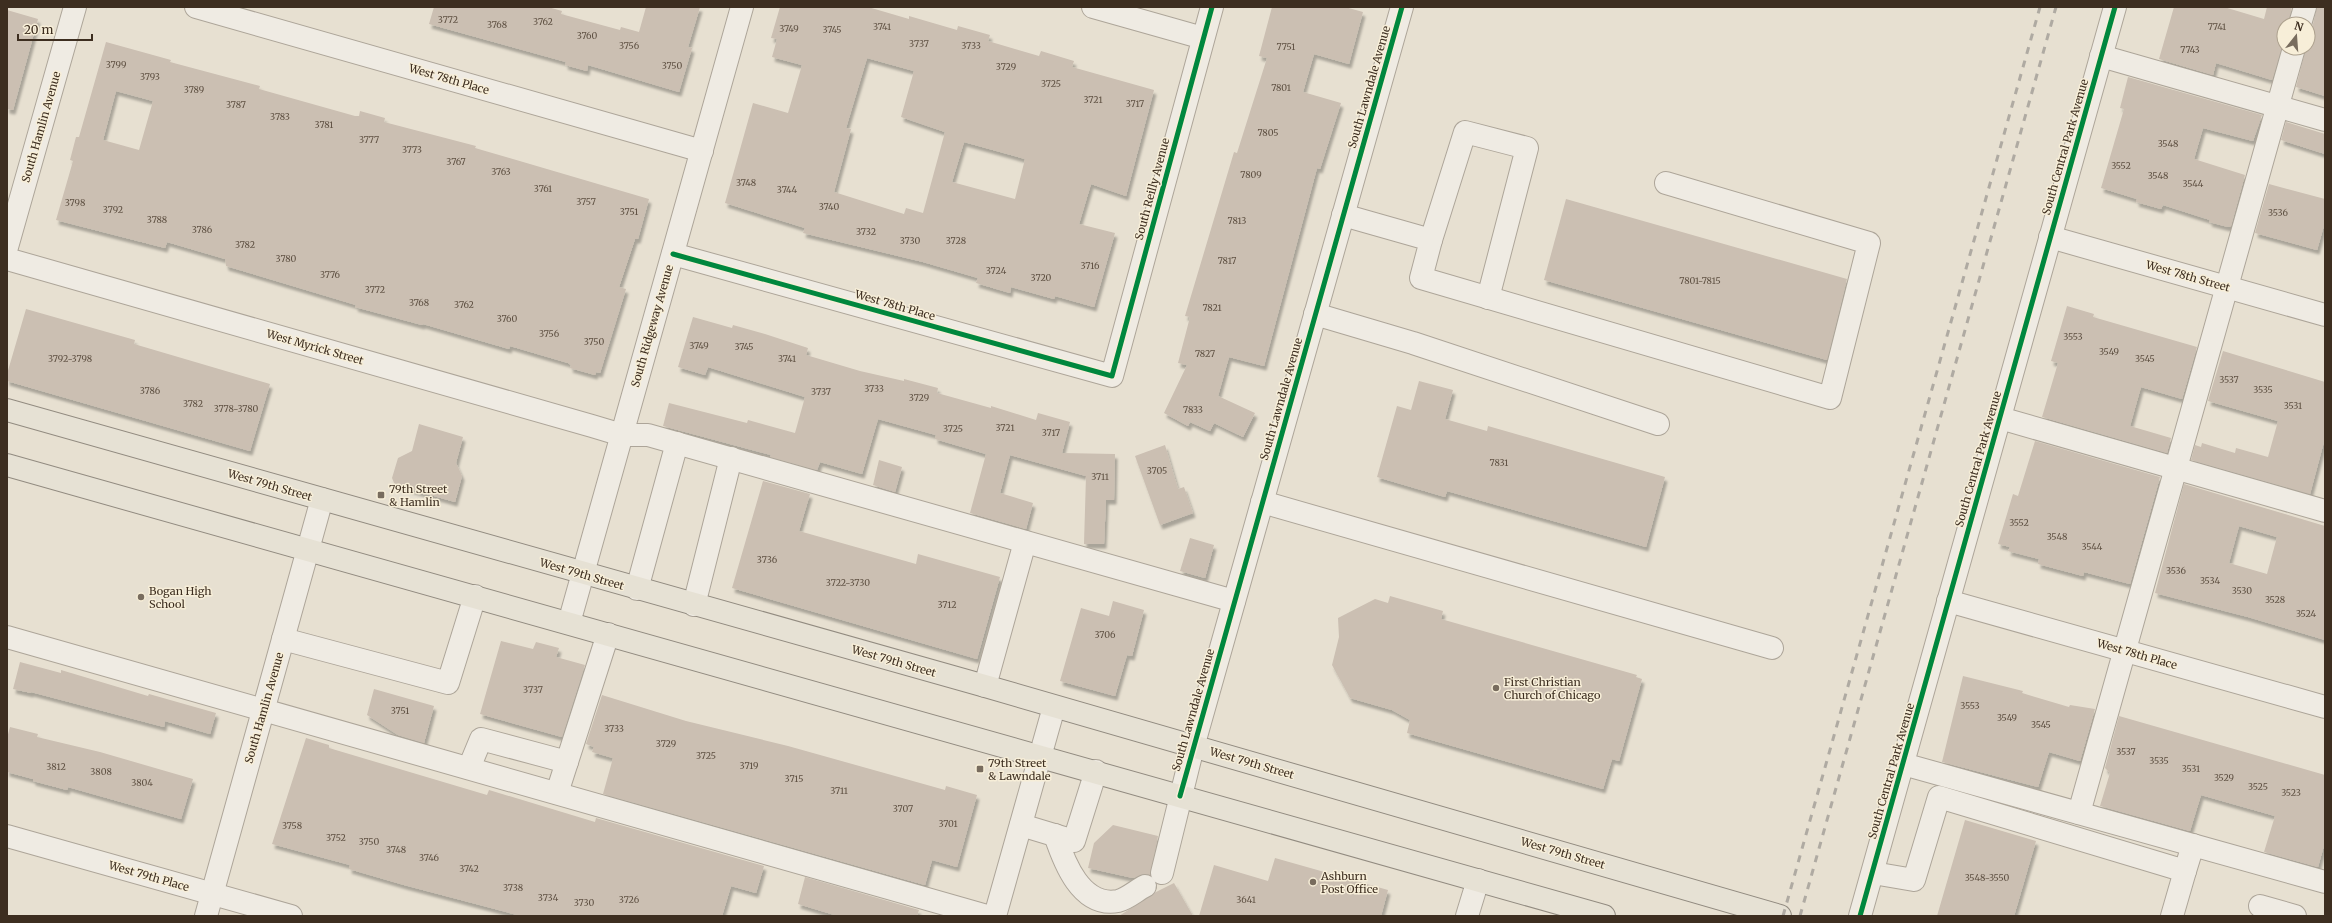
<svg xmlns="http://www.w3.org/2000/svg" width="2332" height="923" viewBox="0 0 2332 923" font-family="Merriweather,serif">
<defs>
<filter id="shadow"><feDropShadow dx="2.5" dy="4.5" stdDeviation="1" flood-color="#0004"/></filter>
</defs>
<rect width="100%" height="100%" fill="#e7e0d1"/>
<g fill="#cbbfb2" fill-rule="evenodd" filter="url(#shadow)">
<path d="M 434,7 L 548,7 L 562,11 L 561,14 L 620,30 L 621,27 L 639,32 L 646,7 L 700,7 L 688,47 L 692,48 L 679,92 L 588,65 L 587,71 L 565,65 L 566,62 L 429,24 Z"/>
<path d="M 780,7 L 868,7 L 909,19 L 909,16 L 957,30 L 958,26 L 990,35 L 988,41 L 1039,56 L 1041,51 L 1074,61 L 1072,67 L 1154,90 L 1126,196 L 1091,184 L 1079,224 L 1115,233 L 1094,307 L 1055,296 L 1054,299 L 1011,287 L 1010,293 L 976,283 L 978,278 L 923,262 L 803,233 L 805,228 L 725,203 L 753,103 L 788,113 L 802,65 L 772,57 L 777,39 L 771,38 ZM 867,58 L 914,71 L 901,117 L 945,132 L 923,213 L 906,208 L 904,214 L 834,192 L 851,129 L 846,128 ZM 964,142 L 1025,159 L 1015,199 L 952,182 Z"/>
<path d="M 1272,7 L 1345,7 L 1363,12 L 1349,64 L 1314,54 L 1303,92 L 1341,103 L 1320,169 L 1317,168 L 1264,366 L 1229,357 L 1218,396 L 1255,413 L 1243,437 L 1214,423 L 1210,431 L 1190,422 L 1188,426 L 1164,413 L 1187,365 L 1178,363 L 1190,317 L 1185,316 L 1234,152 L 1237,153 L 1267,58 L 1259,56 Z"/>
<path d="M 2174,7 L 2224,7 L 2264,19 L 2267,7 L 2292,7 L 2288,24 L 2284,24 L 2284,41 L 2272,80 L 2216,63 L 2213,75 L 2159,59 Z"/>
<path d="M 2317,7 L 2325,7 L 2325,96 L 2296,87 L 2306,48 L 2308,48 L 2308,33 L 2312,28 Z"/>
<path d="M 7,10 L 38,19 L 13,110 L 7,109 Z"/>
<path d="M 106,42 L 171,60 L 170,62 L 260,86 L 259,89 L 355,116 L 359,116 L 360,111 L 385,118 L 384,122 L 476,146 L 475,148 L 649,199 L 638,239 L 635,239 L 619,287 L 626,289 L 600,373 L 596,372 L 595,375 L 570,368 L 571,365 L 568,363 L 510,346 L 509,349 L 423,324 L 422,325 L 355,307 L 356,305 L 226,266 L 225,259 L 167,242 L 165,248 L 56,220 L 73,161 L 70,160 L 76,137 L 79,137 ZM 116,91 L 153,101 L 139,150 L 103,140 Z"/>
<path d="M 2128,77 L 2262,115 L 2253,141 L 2203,128 L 2194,159 L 2245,175 L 2231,226 L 2228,227 L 2209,222 L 2210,220 L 2163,205 L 2161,209 L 2136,202 L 2137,199 L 2101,188 L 2124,109 L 2120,108 Z"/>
<path d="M 2286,122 L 2325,134 L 2325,154 L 2281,140 Z"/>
<path d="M 2269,184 L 2325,199 L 2325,222 L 2317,250 L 2255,233 Z"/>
<path d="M 1566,199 L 1847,279 L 1827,360 L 1544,280 Z"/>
<path d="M 2067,306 L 2094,314 L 2093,317 L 2197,347 L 2182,399 L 2141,387 L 2130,426 L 2171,438 L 2167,453 L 2042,417 L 2058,363 L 2051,361 Z"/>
<path d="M 26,309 L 135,340 L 134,344 L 270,384 L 250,451 L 7,381 L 7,374 Z"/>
<path d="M 693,317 L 732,328 L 733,325 L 765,334 L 808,348 L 806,355 L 860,371 L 904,381 L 904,379 L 938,388 L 937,393 L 991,408 L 991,406 L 1036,420 L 1038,413 L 1070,422 L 1062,453 L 1115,454 L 1114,500 L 1106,500 L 1104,544 L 1084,544 L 1086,476 L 1010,455 L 1000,493 L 1033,503 L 1026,529 L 970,513 L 986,454 L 935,439 L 936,435 L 878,419 L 862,474 L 820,462 L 817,470 L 770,457 L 771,455 L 663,426 L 669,403 L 747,423 L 748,420 L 795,433 L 805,397 L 708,367 L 705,375 L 678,367 Z"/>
<path d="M 2223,351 L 2325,382 L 2325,438 L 2310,494 L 2191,460 L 2195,445 L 2201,447 L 2202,443 L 2235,453 L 2236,448 L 2268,457 L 2278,421 L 2208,401 Z"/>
<path d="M 1419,381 L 1453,390 L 1445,419 L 1487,431 L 1488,426 L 1665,477 L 1646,547 L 1447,491 L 1445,497 L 1377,477 L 1397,406 L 1411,410 Z"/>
<path d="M 419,424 L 463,437 L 456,463 L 462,476 L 455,502 L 395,485 L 392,478 L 398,458 L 412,451 Z"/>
<path d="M 2035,441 L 2160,477 L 2130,584 L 2084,572 L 2083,576 L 2038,564 L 2039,559 L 2008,551 L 2010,547 L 1998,544 L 2013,494 L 2018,496 Z"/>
<path d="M 1165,445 L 1178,489 L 1184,487 L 1193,513 L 1160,525 L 1135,456 Z"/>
<path d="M 879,460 L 902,467 L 895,492 L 873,485 Z"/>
<path d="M 763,481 L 810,494 L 799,531 L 916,564 L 918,554 L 1000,577 L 977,659 L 732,588 Z"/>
<path d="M 2184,484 L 2325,526 L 2325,640 L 2248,617 L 2155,593 ZM 2239,526 L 2277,537 L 2267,574 L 2229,563 Z"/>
<path d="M 1190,538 L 1214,545 L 1205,578 L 1180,571 Z"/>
<path d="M 1390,596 L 1443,611 L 1441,619 L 1637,675 L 1636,677 L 1642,679 L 1619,761 L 1612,759 L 1603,789 L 1407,733 L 1410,720 L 1392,710 L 1350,698 L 1332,665 L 1339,637 L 1338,618 L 1375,599 L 1388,603 Z"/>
<path d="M 1113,601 L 1144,610 L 1132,656 L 1127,655 L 1115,696 L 1060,681 L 1081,608 L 1109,616 Z"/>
<path d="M 501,641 L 533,649 L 536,642 L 559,648 L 556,657 L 585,665 L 562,737 L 480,714 Z"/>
<path d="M 20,662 L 61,673 L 61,670 L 148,696 L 149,694 L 216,713 L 210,734 L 165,721 L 164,727 L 31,692 L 31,693 L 13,689 Z"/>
<path d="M 1963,676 L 2023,691 L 2022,693 L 2069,707 L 2070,705 L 2095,709 L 2080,761 L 2049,752 L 2038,787 L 1942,762 Z"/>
<path d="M 374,689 L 434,706 L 424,743 L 398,735 L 367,715 Z"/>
<path d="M 602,695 L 686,721 L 788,746 L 945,790 L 946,786 L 977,795 L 957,867 L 932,860 L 925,885 L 603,794 L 613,758 L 592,752 L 594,747 L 586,744 Z"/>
<path d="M 2119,716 L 2325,775 L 2325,842 L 2318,867 L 2264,852 L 2275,816 L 2201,795 L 2190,831 L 2100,806 L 2110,773 L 2105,768 Z"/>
<path d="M 10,727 L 38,734 L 37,737 L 100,752 L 193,779 L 181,819 L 68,787 L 67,790 L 33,781 L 33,779 L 7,772 L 7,738 Z"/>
<path d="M 306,738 L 329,745 L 329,748 L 487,795 L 489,790 L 595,822 L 596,818 L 764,866 L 756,893 L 731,886 L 722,916 L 521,916 L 404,885 L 349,869 L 350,865 L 272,844 Z"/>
<path d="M 1965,820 L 2036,841 L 2014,916 L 1937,916 Z"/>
<path d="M 1113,825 L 1158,836 L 1150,875 L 1145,874 L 1133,878 L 1088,868 L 1094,843 Z"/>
<path d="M 1275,858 L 1388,890 L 1381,916 L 1199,916 L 1214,865 L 1268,881 Z"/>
<path d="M 805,877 L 919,910 L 917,916 L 838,916 L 798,904 Z"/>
<path d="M 1174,883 L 1193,916 L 1119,916 L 1156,892 Z"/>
</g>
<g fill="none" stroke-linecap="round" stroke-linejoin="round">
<defs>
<g id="minor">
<path d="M 196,7 L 702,151"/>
<path d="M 1093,7 L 1203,38"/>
<path d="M 2300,24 L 2305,7"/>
<path d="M 2101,56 L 2325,120"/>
<path d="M 1343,215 L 1431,240 L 1421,278 L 1830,398 L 1869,243 L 1666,183"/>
<path d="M 2050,237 L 2325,315"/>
<path d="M 1431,240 L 1465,132 L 1527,148 L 1488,298"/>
<path d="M 7,247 L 75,7"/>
<path d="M 673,254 L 1112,376 L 1212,7"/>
<path d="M 7,259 L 592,426 L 622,435 L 648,435 L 1234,601"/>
<path d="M 1315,314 L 1413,343 L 1658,424"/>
<path d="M 2000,418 L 2325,511"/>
<path d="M 1262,502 L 1772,648"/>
<path d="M 637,589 L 677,443"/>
<path d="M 1948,601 L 2325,707"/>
<path d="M 694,605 L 731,458"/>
<path d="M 569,623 L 742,7"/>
<path d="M 7,637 L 987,916"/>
<path d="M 283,639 L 448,683 L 475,596"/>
<path d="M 985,686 L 1025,542"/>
<path d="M 1903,764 L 2325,882"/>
<path d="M 469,768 L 481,739 L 567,762"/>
<path d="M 557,793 L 608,634"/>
<path d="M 2079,813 L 2294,48"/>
<path d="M 1021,825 L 1074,841 L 1096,771"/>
<path d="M 1055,835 C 1064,862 1081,908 1118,901 C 1127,899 1137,890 1145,886"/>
<path d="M 7,836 L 291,916"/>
<path d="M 1162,873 L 1193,747 L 1402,7"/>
<path d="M 1873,873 L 1914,880 L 1939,797 L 2185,871 L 2193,845"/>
<path d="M 2260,906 L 2295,916"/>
<path d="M 206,916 L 322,499"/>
<path d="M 995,916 L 1054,707"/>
<path d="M 1467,916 L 1478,880"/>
<path d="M 1860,916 L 2115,7"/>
<path d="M 2172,916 L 2185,871"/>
</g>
<g id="major">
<path d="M 7,410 L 985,686 L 1780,916"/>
<path d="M 7,465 L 1604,916"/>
</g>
</defs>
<use href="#minor" stroke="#ada599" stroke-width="24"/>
<use href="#major" stroke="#928b80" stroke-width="24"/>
<use href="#minor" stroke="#efebe3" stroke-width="22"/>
<use href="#major" stroke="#e6e1d4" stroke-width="22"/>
<g stroke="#afaaa2" stroke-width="3" stroke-dasharray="7 7" stroke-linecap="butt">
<path d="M 1783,916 L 2040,7"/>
<path d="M 1800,916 L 2056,7"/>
</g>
<defs>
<g id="cycleway">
<path d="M 673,254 L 1112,376 L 1212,7"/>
<path d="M 1180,796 L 1402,7"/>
<path d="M 1860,916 L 2115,7"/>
</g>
</defs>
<use href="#cycleway" stroke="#f7eed8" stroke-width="8"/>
<use href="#cycleway" stroke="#00873e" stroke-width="5"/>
</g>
<g fill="#786c5e" stroke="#f7eed8" stroke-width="1.5">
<rect x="377" y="491" width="8" height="8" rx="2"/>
<circle cx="141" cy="597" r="4"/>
<circle cx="1496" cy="688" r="4"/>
<rect x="976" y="765" width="8" height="8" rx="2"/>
<circle cx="1313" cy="882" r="4"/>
</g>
<g text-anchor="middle" stroke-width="3" stroke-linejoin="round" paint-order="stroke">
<g font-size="9" fill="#605244">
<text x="448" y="23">3772</text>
<text x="543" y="25">3762</text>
<text x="497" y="28">3768</text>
<text x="882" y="30">3741</text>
<text x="2217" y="30">7741</text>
<text x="789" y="32">3749</text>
<text x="832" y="33">3745</text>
<text x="587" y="39">3760</text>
<text x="919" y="47">3737</text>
<text x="629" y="49">3756</text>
<text x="971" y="49">3733</text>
<text x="1286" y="50">7751</text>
<text x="2190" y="53">7743</text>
<text x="116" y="68">3799</text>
<text x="672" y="69">3750</text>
<text x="1006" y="70">3729</text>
<text x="150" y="80">3793</text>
<text x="1051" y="87">3725</text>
<text x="1281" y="91">7801</text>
<text x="194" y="93">3789</text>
<text x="1093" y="103">3721</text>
<text x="1135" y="107">3717</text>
<text x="236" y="108">3787</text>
<text x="280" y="120">3783</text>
<text x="324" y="128">3781</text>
<text x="1268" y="136">7805</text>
<text x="369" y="143">3777</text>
<text x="2168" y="147">3548</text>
<text x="412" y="153">3773</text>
<text x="456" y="165">3767</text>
<text x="2121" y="169">3552</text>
<text x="501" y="175">3763</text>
<text x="1251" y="178">7809</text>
<text x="2158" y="179">3548</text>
<text x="746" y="186">3748</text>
<text x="2193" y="187">3544</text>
<text x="543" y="192">3761</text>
<text x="787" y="193">3744</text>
<text x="586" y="205">3757</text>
<text x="75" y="206">3798</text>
<text x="829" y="210">3740</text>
<text x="113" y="213">3792</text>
<text x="629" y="215">3751</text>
<text x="2278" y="216">3536</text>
<text x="157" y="223">3788</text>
<text x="1237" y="224">7813</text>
<text x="202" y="233">3786</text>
<text x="866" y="235">3732</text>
<text x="910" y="244">3730</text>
<text x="956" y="244">3728</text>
<text x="245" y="248">3782</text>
<text x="286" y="262">3780</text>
<text x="1227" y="264">7817</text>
<text x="1090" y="269">3716</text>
<text x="996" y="274">3724</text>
<text x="330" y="278">3776</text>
<text x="1041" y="281">3720</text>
<text x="1700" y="284">7801-7815</text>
<text x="375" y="293">3772</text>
<text x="419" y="306">3768</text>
<text x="464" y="308">3762</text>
<text x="1212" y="311">7821</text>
<text x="507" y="322">3760</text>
<text x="549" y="337">3756</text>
<text x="2073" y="340">3553</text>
<text x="594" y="345">3750</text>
<text x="699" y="349">3749</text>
<text x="744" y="350">3745</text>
<text x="2109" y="355">3549</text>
<text x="1205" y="357">7827</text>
<text x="70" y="362">3792-3798</text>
<text x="787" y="362">3741</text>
<text x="2145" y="362">3545</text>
<text x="2229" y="383">3537</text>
<text x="874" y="392">3733</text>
<text x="2263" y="393">3535</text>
<text x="150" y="394">3786</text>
<text x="821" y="395">3737</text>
<text x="919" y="401">3729</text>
<text x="193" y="407">3782</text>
<text x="2293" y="409">3531</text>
<text x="236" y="412">3778-3780</text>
<text x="1193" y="413">7833</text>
<text x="1005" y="431">3721</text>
<text x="953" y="432">3725</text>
<text x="1051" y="436">3717</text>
<text x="1499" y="466">7831</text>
<text x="1157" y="474">3705</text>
<text x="1100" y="480">3711</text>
<text x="2019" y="526">3552</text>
<text x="2057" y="540">3548</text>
<text x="2092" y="550">3544</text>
<text x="767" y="563">3736</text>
<text x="2176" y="574">3536</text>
<text x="2210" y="584">3534</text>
<text x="848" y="586">3722-3730</text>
<text x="2242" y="594">3530</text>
<text x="2275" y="603">3528</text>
<text x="947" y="608">3712</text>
<text x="2306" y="617">3524</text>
<text x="1105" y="638">3706</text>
<text x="533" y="693">3737</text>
<text x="1970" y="709">3553</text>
<text x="400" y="714">3751</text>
<text x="2007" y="721">3549</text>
<text x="2041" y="728">3545</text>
<text x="614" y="732">3733</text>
<text x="666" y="747">3729</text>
<text x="2126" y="755">3537</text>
<text x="706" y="759">3725</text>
<text x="2159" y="764">3535</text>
<text x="749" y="769">3719</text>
<text x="56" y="770">3812</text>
<text x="2191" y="772">3531</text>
<text x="101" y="775">3808</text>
<text x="2224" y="781">3529</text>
<text x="794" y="782">3715</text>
<text x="142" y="786">3804</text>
<text x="2258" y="790">3525</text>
<text x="839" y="794">3711</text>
<text x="2291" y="796">3523</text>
<text x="903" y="812">3707</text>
<text x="948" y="827">3701</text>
<text x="292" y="829">3758</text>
<text x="336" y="841">3752</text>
<text x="369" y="845">3750</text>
<text x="396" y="853">3748</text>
<text x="429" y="861">3746</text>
<text x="469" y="872">3742</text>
<text x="1987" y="881">3548-3550</text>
<text x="513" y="891">3738</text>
<text x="548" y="901">3734</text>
<text x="629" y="903">3726</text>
<text x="1246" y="903">3641</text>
<text x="584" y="906">3730</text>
</g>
<g font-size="11" fill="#3d2e20" stroke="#f7eed8">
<text transform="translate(449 79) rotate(16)" y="4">West 78th Place</text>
<text transform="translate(1369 87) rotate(-74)" y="4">South Lawndale Avenue</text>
<text transform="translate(41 127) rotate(-74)" y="4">South Hamlin Avenue</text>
<text transform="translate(2065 147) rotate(-74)" y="4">South Central Park Avenue</text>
<text transform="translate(1152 189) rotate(-75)" y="4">South Reilly Avenue</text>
<text transform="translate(2188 276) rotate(16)" y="4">West 78th Street</text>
<text transform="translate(895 305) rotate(16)" y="4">West 78th Place</text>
<text transform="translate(652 326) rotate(-74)" y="4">South Ridgeway Avenue</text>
<text transform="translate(315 347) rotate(16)" y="4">West Myrick Street</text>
<text transform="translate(1281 399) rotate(-74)" y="4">South Lawndale Avenue</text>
<text transform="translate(1978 459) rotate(-74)" y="4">South Central Park Avenue</text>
<text transform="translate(270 485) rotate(16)" y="4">West 79th Street</text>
<text transform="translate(582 574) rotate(16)" y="4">West 79th Street</text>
<text transform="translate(2137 654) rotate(16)" y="4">West 78th Place</text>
<text transform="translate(894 661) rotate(16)" y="4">West 79th Street</text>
<text transform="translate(264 708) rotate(-74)" y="4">South Hamlin Avenue</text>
<text transform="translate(1193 710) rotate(-74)" y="4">South Lawndale Avenue</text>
<text transform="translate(1252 763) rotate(16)" y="4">West 79th Street</text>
<text transform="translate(1891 771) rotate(-74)" y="4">South Central Park Avenue</text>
<text transform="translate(1563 853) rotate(16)" y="4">West 79th Street</text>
<text transform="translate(149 876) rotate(16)" y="4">West 79th Place</text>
</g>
<g font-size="11" fill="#3d2e20" stroke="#f7eed8" text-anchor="start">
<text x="389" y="493">79th Street<tspan x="389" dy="13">&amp; Hamlin</tspan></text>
<text x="149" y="595">Bogan High<tspan x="149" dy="13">School</tspan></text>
<text x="1504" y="686">First Christian<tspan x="1504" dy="13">Church of Chicago</tspan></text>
<text x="988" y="767">79th Street<tspan x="988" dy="13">&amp; Lawndale</tspan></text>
<text x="1321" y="880">Ashburn<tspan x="1321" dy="13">Post Office</tspan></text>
</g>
</g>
<rect width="2332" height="923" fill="none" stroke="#3d2e20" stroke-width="16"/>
<g transform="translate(2296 36) rotate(17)"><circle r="19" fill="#f7eed8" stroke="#ada18e"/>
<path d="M0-3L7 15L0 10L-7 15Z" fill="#786c5e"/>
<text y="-6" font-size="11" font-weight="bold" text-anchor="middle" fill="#3d2e20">N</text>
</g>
<path d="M18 34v6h74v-6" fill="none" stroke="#3d2e20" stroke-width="2"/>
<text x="24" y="34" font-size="12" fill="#3d2e20" stroke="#f7eed8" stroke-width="3" paint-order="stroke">20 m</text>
</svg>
